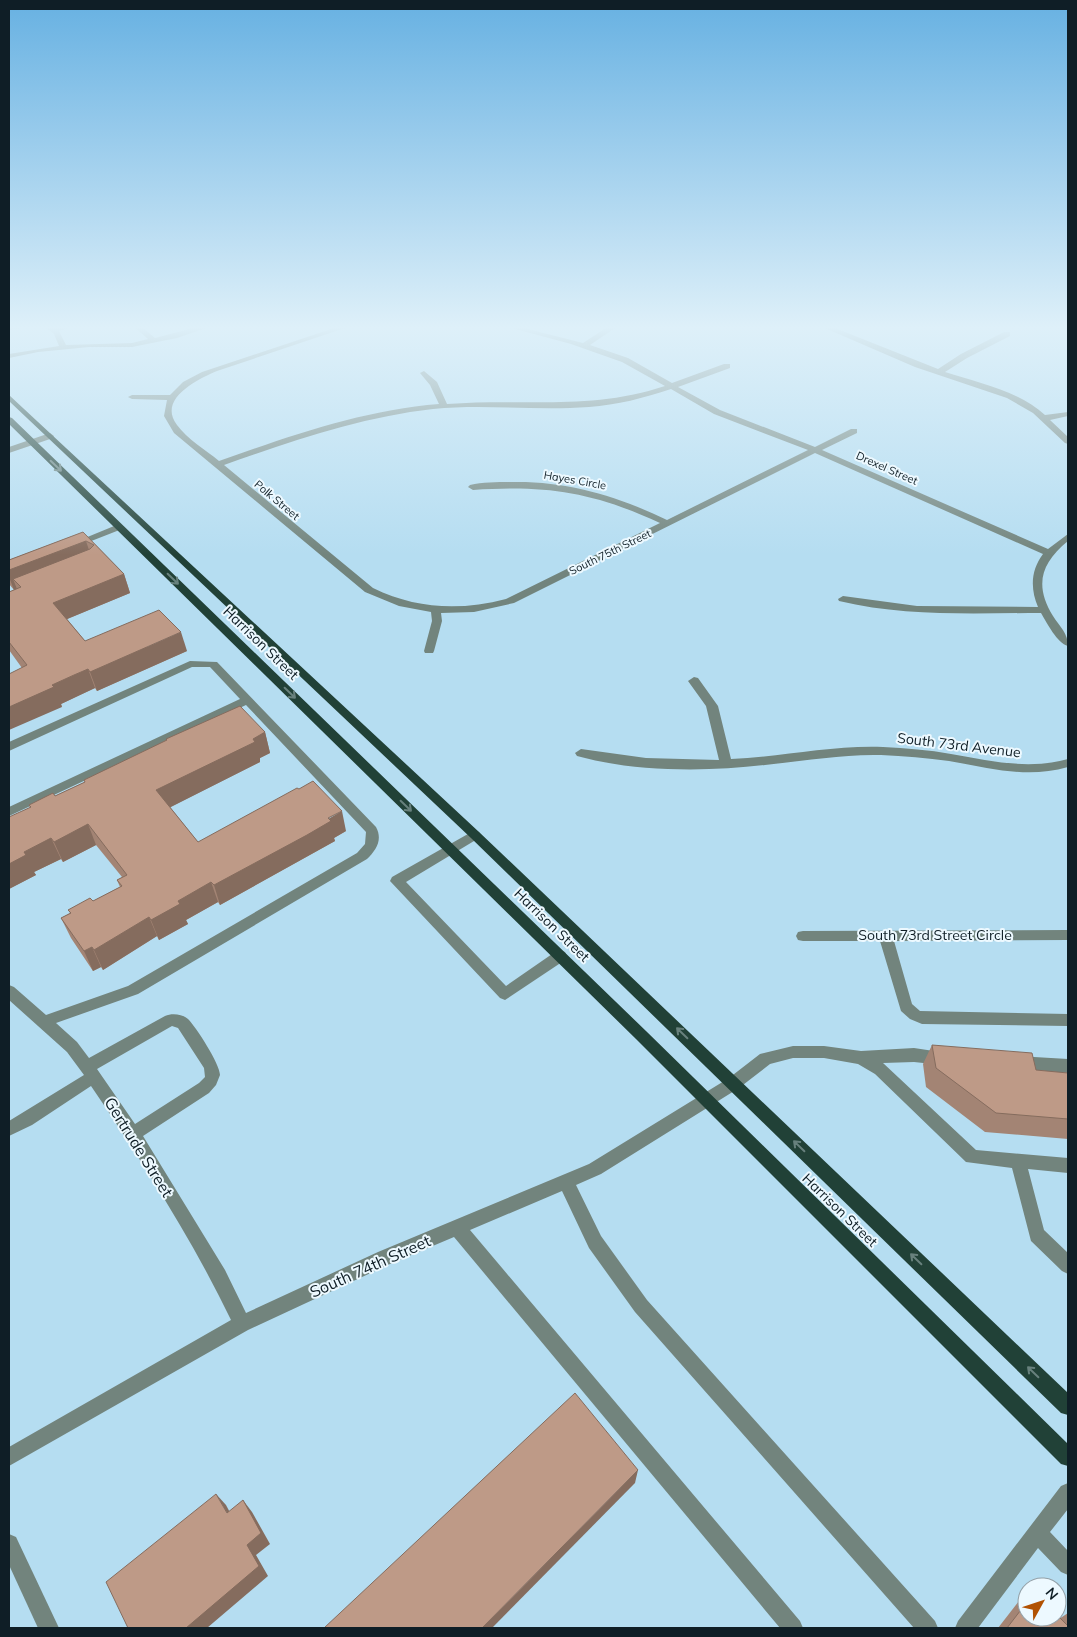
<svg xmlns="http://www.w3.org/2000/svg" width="1077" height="1637" viewBox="0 0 1077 1637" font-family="Mulish,sans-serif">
<rect width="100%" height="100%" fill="#b5ddf1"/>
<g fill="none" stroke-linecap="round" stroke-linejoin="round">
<g fill="#72847d" fill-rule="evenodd">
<path d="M 9,326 L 30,326 L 9,330 Z"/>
<path d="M 44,326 L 56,328 L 75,326 L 59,331 L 66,345 L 132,343 L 148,339 L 133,326 L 141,326 L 155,338 L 201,326 L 212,326 L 177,338 L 132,347 L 89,347 L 38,352 L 9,358 L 9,354 L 59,346 L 54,334 Z"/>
<path d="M 340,326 L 351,326 L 217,371 C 198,379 157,399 177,425 C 187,439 206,450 219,461 C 290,436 363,410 439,404 L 430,385 L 420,373 L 424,371 L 437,382 L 447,404 C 523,398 590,411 665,386 L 622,362 L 571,344 L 504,326 L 516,326 L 583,343 L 609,326 L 618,326 L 590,345 L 628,358 L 672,383 L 724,364 L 730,364 L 730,368 L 678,387 L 720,410 L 815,447 L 851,429 L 857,429 L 857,433 L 822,450 L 1048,549 L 1068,534 L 1068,541 C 1041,563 1034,585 1053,616 C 1060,627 1068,633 1068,646 C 1057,643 1047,623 1041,613 C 974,613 905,617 839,601 L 838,599 L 843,596 L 917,606 L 1038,607 C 1030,588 1031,570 1043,554 L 815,453 L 514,603 L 474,612 L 441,613 L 442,621 L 434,651 L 433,653 L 425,653 L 424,651 L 432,621 L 431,612 L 399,606 L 365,592 L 174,433 L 164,416 L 167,400 L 132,399 L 128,397 L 132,395 L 170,395 L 183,382 L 202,372 ZM 671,389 L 714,414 L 808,450 L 667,520 C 617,496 568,481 512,482 C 498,482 483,482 470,485 L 468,487 L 473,490 C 546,485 593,492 660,523 L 506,599 C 460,611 416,609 373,588 L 224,465 C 292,441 361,417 433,409 C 485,404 537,411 589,407 C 617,405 644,398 671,389 Z"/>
<path d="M 820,326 L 830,326 L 938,369 L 961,354 L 1004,332 L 1010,332 L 1010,336 L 967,358 L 945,372 C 979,383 1019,391 1045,415 L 1068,412 L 1068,416 L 1050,420 L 1068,437 L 1068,444 L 1065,443 L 1033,413 L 1007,398 L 915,367 Z"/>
<path d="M 50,433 L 54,436 L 53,438 L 9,453 L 9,447 Z"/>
<path d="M 119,524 L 124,527 L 122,529 L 76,547 L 73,548 L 68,545 Z"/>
<path d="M 190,661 L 217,662 L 376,827 C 383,840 376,850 367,859 L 138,994 L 56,1023 L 77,1042 L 89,1058 L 165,1016 C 172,1013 182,1014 188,1019 C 196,1027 220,1064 220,1075 L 216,1085 L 209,1093 L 143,1136 L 225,1270 L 246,1313 L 378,1252 L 589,1164 L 729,1078 L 760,1054 L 793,1046 L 824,1046 L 861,1051 L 914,1048 L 947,1053 L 949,1058 L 947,1063 L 942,1065 L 914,1062 L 883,1063 L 976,1150 L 1068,1158 L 1068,1173 L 1028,1169 L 1044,1230 L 1068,1253 L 1068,1274 L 1062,1271 L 1031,1241 L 1012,1168 L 966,1162 L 875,1074 L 858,1064 L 824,1058 L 793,1058 L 770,1064 L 739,1088 L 601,1174 L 576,1185 L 601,1236 L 647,1300 L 935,1621 L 938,1628 L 914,1628 L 635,1312 L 589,1248 L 562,1191 L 470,1230 L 800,1621 L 803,1628 L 780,1628 L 454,1237 L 390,1264 L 248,1330 L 9,1466 L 9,1447 L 231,1320 C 192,1239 142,1161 91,1086 L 32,1125 L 9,1136 L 9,1121 L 84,1075 L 67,1052 L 9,1000 L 9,985 L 14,987 L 46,1015 L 128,986 L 357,853 L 365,844 L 366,832 L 246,705 L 9,816 L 9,807 L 240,699 L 210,667 L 192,667 L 9,751 L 9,742 ZM 172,1026 L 178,1028 L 204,1068 L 205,1077 L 199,1083 L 135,1124 L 97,1069 Z"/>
<path d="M 694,677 L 698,678 L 718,706 L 731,759 C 782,757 832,745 883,747 C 906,748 929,750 951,754 C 991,761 1028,770 1068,759 L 1068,767 C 1027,779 990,768 949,761 C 927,758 904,756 881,755 C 842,754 804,761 765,765 C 706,772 634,772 577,756 L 575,753 L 581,749 L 646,758 L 719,760 L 706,706 L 688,681 Z"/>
<path d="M 475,830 L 479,832 L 481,835 L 479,838 L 406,882 L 506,986 L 555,952 L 560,950 L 565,952 L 567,956 L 565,960 L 505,1000 L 500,998 L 390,881 L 392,877 Z"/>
<path d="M 1068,930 L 1068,940 L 894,941 L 912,1004 L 920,1011 L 1068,1014 L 1068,1026 L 922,1024 L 910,1019 L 901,1011 L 880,941 L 803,941 L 798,940 L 796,936 L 798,932 L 803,931 Z"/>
<path d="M 1017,1056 L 1068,1059 L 1068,1073 L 1017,1070 L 1012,1068 L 1009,1063 L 1012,1058 Z"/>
<path d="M 1068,1483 L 1068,1509 L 1050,1532 L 1068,1551 L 1068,1575 L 1061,1572 L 1038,1548 L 978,1628 L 955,1628 L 958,1621 L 1061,1486 Z"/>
<path d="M 9,1534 L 16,1537 L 59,1628 L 38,1628 L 9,1565 Z"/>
</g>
<g fill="#214137" fill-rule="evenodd">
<path d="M 9,395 L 479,832 L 1068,1393 L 1068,1415 L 1061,1413 L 471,838 L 9,401 Z"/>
<path d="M 9,417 L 12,418 L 646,1031 L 1068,1444 L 1068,1466 L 1061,1464 L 636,1039 L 9,424 Z"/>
</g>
</g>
<g fill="#a38474">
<path d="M 83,532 L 124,574 L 130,593 L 67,619 L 85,641 L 187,651 L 97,691 L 95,688 L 82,694 L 61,704 L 62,707 L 22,668 L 9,650 L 9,592 L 14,590 L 9,584 L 9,560 Z"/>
<path d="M 265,732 L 270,753 L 260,758 L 260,762 L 170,807 L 198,842 L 346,831 L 334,838 L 335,841 L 220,905 L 218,902 L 186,920 L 188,924 L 159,940 L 157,936 L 103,970 L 101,967 L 93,971 L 71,938 L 61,918 L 70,913 L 68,910 L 93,901 L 120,887 L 117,880 L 122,877 L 96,845 L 63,862 L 61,859 L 34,872 L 36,875 L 9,889 L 30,808 L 29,805 L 55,796 L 85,782 L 166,740 L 166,739 Z"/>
<path d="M 932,1045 L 1036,1070 L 1068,1073 L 1068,1139 L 985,1132 L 926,1087 L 923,1064 Z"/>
<path d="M 1027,1596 L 1027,1617 L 1060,1618 L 1062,1617 L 1068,1613 L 1068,1628 L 998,1628 L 1019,1601 Z"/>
</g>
<g fill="#856c5e">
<path d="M 86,541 L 92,559 L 13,579 L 17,589 L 14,590 L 9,577 L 9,570 Z"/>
<path d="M 124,574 L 130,593 L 60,622 L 53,603 Z"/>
<path d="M 181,632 L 187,651 L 97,691 L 90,672 Z"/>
<path d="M 88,669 L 95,688 L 61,704 L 62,707 L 9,730 L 9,707 L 52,685 Z"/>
<path d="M 265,732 L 270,753 L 260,758 L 260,762 L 163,811 L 156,790 Z"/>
<path d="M 342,811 L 346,831 L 334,838 L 335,841 L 220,905 L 214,885 Z"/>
<path d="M 88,824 L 96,845 L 63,862 L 54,842 Z"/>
<path d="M 51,838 L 61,859 L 34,872 L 36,875 L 9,889 L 9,864 L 24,852 Z"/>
<path d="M 211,882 L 218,902 L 186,920 L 188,924 L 159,940 L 151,920 L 178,901 Z"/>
<path d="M 149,917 L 157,936 L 103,970 L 94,950 Z"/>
<path d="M 92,947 L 101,967 L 93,971 L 84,951 Z"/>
<path d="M 638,1470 L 635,1483 L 492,1628 L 482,1628 Z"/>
<path d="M 216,1494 L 226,1505 L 236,1524 L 227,1513 Z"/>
<path d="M 243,1500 L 252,1512 L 270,1544 L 256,1555 L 268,1576 L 207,1628 L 186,1628 L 247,1545 Z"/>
</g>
<g fill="#be9a87" stroke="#856c5e">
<path d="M 83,532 L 124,574 L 53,603 L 85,641 L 159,610 L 181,632 L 90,672 L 88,669 L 74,675 L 52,685 L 54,687 L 9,707 L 9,674 L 27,665 L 9,642 L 9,592 L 21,587 L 13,579 L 90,549 L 94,545 L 86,541 L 9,570 L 9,560 Z"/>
<path d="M 240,706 L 265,732 L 253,739 L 255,742 L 156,790 L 198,842 L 297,788 L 299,789 L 313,781 L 342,811 L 328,818 L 331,821 L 307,835 L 214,885 L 211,882 L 178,901 L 180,904 L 151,920 L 149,917 L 94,950 L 92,947 L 84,951 L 61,918 L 71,913 L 68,910 L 90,898 L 93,901 L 122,886 L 117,880 L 127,875 L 88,824 L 54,842 L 51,838 L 24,852 L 26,855 L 9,864 L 9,817 L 31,807 L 29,805 L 53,793 L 55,796 L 85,782 L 84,780 L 167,740 L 166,739 Z"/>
<path d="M 932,1045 L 1032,1053 L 1036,1070 L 1068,1073 L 1068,1119 L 996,1113 L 936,1068 Z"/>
<path d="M 575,1393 L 638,1470 L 482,1628 L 324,1628 Z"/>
<path d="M 216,1494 L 227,1513 L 243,1500 L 261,1533 L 247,1545 L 259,1566 L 186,1628 L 128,1628 L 106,1582 Z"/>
<path d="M 1027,1602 L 1027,1617 L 1057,1617 L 1057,1615 L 1067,1625 L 1068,1623 L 1068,1628 L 1007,1628 Z"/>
</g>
<defs><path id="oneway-shaft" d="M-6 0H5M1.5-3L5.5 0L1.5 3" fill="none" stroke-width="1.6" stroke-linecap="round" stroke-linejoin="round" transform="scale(1.25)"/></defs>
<g stroke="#68817d">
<use href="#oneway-shaft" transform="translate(56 466) rotate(44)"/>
<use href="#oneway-shaft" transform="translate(173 579) rotate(44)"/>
<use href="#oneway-shaft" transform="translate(290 693) rotate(44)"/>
<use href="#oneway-shaft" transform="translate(406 806) rotate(44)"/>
<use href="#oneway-shaft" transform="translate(682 1033) rotate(-136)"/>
<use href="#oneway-shaft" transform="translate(799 1146) rotate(-136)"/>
<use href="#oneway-shaft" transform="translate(916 1259) rotate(-136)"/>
<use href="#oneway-shaft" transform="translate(1033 1372) rotate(-136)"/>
</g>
<linearGradient id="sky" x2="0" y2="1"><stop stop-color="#67b1e2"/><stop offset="0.59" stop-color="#def0f9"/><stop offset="1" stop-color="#def0f9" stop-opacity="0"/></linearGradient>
<rect width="1077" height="555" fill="url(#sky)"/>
<g text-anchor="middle" stroke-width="4" stroke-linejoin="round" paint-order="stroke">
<g font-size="11" fill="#0f1e26" stroke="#edf9ff">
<text transform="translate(887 468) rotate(24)" y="4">Drexel Street</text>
<text transform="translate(575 480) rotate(10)" y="4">Hayes Circle</text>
<text transform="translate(277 500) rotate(40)" y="4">Polk Street</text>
<text transform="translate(610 552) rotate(-26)" y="4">South 75th Street</text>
</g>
<g font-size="14" fill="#0f1e26" stroke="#edf9ff">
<text transform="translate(261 643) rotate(44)" y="5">Harrison Street</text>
<text transform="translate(959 745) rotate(7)" y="5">South 73rd Avenue</text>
<text transform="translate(552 925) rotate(44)" y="5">Harrison Street</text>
<text x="935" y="940">South 73rd Street Circle</text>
<text transform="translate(840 1210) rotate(44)" y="5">Harrison Street</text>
</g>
<g font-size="16" fill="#0f1e26" stroke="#edf9ff">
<text transform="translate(139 1147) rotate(58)" y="6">Gertrude Street</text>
<text transform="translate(370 1266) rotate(-24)" y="6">South 74th Street</text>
</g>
</g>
<rect width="1077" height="1637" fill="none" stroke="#0f1e26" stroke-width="20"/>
<g transform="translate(1042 1602) rotate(50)"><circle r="24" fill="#edf9ff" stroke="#94a1a8"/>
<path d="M0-4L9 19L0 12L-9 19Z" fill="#b15203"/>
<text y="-8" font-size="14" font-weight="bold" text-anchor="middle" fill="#0f1e26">N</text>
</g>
</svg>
